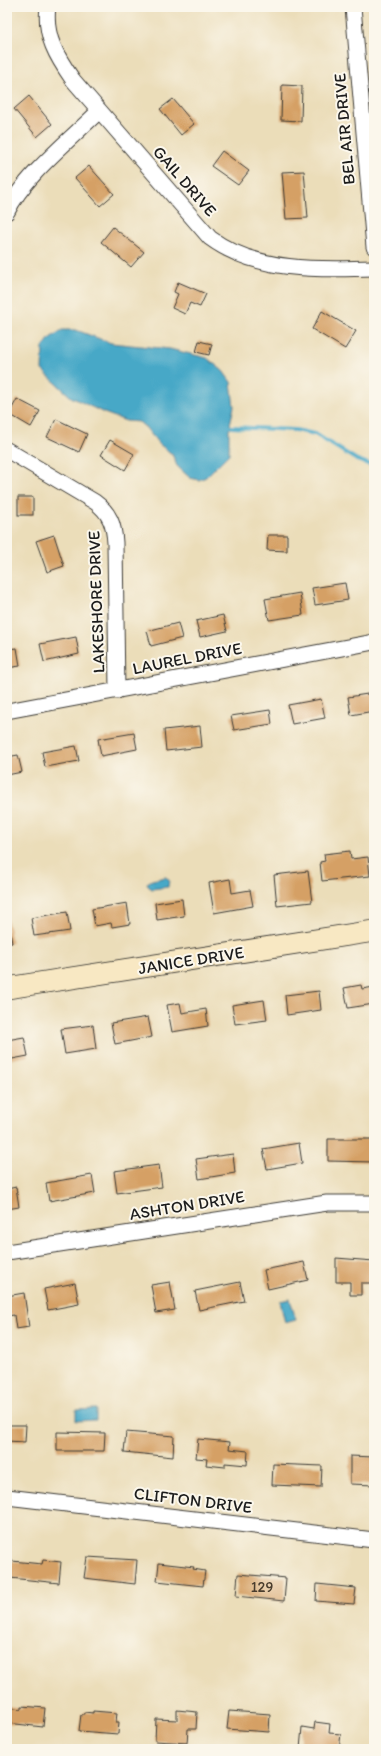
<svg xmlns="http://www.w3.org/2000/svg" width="381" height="1756" viewBox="0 0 381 1756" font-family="Itim,sans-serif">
<rect width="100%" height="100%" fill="#fbf7ec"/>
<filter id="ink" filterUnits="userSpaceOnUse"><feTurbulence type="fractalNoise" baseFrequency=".025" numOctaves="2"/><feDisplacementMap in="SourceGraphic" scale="8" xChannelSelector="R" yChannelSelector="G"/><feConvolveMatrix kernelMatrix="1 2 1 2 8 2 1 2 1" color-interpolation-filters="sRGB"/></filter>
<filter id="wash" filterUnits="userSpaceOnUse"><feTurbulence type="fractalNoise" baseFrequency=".012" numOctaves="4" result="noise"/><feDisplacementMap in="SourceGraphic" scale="16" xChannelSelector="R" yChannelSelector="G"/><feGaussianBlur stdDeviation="0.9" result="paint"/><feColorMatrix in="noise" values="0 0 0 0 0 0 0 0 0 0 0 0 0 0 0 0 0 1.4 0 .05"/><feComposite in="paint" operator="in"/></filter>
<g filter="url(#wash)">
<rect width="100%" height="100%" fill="#ebddb9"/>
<g fill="#47a8c7" stroke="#326272">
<path d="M 62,330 L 76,330 L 111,343 L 170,349 L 207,358 L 223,371 L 231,382 L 234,407 L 230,424 L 232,427 L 229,429 L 229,454 L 206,477 L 199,480 L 190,478 L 177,466 L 172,454 L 159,444 L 146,428 L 139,422 L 126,421 L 104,413 L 71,397 L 42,370 L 43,347 L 50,338 Z"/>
<path d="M 166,877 L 169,880 L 168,887 L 152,889 L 148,886 L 147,883 L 152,880 Z"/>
<path d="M 290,1299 L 296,1320 L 285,1323 L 280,1301 Z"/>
<path d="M 96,1409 L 96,1420 L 76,1421 L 76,1410 Z"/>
</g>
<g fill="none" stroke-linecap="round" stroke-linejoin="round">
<path stroke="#47a8c7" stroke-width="4" d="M 232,427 L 295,430 L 315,434 L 357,460 L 374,466"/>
</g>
<g id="blocks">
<g fill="#d5a065">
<path d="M 282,85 L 302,86 L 301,121 L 281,120 Z"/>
<path d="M 29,96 L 52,124 L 37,137 L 14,109 Z"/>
<path d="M 173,99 L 194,124 L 181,135 L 160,109 Z"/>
<path d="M 222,151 L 249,171 L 238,185 L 211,166 Z"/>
<path d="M 89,166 L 114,194 L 100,206 L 75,178 Z"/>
<path d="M 304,171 L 308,218 L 286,219 L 282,172 Z"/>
<path d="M 113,227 L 144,252 L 131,267 L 101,242 Z"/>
<path d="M 178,282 L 206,294 L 200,307 L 190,303 L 185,314 L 172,308 L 178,294 L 174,292 Z"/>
<path d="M 322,311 L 356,331 L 345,349 L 312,329 Z"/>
<path d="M 199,341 L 212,344 L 209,355 L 196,352 Z"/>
<path d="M 17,399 L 40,411 L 31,427 L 9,414 Z"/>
<path d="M 56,419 L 87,434 L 79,452 L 47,437 Z"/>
<path d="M 110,440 L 134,454 L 125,470 L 101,455 Z"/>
<rect x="18" y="497" width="15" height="18"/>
<path d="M 54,535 L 64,566 L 47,572 L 36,541 Z"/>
<path d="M 268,535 L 287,535 L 287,551 L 267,550 Z"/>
<path d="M 345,583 L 348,600 L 315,605 L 312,588 Z"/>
<path d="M 300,593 L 303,615 L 269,620 L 265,599 Z"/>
<path d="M 223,615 L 227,631 L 200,637 L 196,621 Z"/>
<path d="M 178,623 L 182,638 L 151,646 L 147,631 Z"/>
<path d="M 76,637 L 79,654 L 44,662 L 40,644 Z"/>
<path d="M 17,648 L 20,666 L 7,668 L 7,649 Z"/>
<path d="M 374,693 L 374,711 L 351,715 L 348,697 Z"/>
<path d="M 321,699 L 325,718 L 292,724 L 288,705 Z"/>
<path d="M 270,710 L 272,724 L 234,730 L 231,716 Z"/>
<path d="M 200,726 L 202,747 L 166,751 L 164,730 Z"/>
<path d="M 134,733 L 137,749 L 101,756 L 98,739 Z"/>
<path d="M 76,746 L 79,761 L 45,767 L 42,752 Z"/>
<path d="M 18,755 L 22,772 L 7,775 L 7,757 Z"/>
<path d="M 350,851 L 351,859 L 368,857 L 370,876 L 322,881 L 320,862 L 325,861 L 324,854 Z"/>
<path d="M 308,871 L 312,902 L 277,906 L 274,875 Z"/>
<path d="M 230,879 L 232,893 L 250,890 L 253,906 L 214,913 L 209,883 Z"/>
<path d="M 182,899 L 184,916 L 157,920 L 155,903 Z"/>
<path d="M 127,903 L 130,924 L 112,927 L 111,923 L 95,926 L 92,909 Z"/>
<path d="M 67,912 L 70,931 L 34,936 L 31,918 Z"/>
<path d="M 7,917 L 12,943 L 7,944 Z"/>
<path d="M 361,985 L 362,989 L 374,987 L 374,1004 L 348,1008 L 344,988 Z"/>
<path d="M 319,991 L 321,1010 L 287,1015 L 285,995 Z"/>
<path d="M 264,1000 L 267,1020 L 235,1024 L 232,1005 Z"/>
<path d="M 180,1003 L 182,1013 L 206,1009 L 208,1026 L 172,1032 L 167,1005 Z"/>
<path d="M 148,1017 L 152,1037 L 115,1044 L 111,1023 Z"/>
<path d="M 93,1025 L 96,1049 L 65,1054 L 61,1029 Z"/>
<path d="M 24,1037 L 28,1056 L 7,1060 L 7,1040 Z"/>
<path d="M 328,1139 L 374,1139 L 374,1162 L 328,1161 Z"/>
<path d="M 299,1143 L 302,1163 L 267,1169 L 263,1149 Z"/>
<path d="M 233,1154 L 235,1173 L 199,1179 L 196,1159 Z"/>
<path d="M 159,1165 L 162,1187 L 117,1193 L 114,1171 Z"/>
<path d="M 92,1175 L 95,1193 L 49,1201 L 46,1183 Z"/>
<path d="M 16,1187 L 19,1207 L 7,1209 L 7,1189 Z"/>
<path d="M 336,1258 L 374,1261 L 374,1283 L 361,1283 L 361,1295 L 350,1295 L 350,1282 L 336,1282 Z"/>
<path d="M 304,1262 L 308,1280 L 268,1289 L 264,1270 Z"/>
<path d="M 170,1282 L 175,1310 L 156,1313 L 151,1285 Z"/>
<path d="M 240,1282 L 244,1301 L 199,1310 L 195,1291 Z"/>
<path d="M 75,1283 L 79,1304 L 48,1310 L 44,1289 Z"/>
<path d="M 24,1293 L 29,1327 L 16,1329 L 14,1315 L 7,1316 L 7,1296 Z"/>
<path d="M 7,1425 L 26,1425 L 25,1442 L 7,1441 Z"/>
<path d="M 57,1432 L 105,1433 L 104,1451 L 57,1451 Z"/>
<path d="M 126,1432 L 174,1436 L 173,1457 L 124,1452 Z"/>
<path d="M 198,1439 L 230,1442 L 229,1449 L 248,1451 L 247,1465 L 225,1463 L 225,1467 L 206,1465 L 207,1459 L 196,1458 Z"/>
<path d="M 350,1456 L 374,1457 L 374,1485 L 350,1484 Z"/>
<path d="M 273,1464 L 322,1466 L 321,1487 L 272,1485 Z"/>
<path d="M 87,1557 L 137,1560 L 135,1584 L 84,1578 Z"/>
<path d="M 43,1560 L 61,1562 L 59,1583 L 10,1578 L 12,1561 L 42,1564 Z"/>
<path d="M 159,1563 L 194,1567 L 193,1569 L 205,1571 L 203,1586 L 157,1581 Z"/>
<path d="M 238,1574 L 286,1578 L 284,1601 L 236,1596 Z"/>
<path d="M 317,1584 L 356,1588 L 354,1604 L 316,1601 Z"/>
<path d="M 22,1706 L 45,1708 L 43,1727 L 7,1723 L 7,1707 L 22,1709 Z"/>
<path d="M 177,1710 L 197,1712 L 196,1729 L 188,1729 L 187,1743 L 155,1741 L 156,1719 L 177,1720 Z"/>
<path d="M 93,1711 L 117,1713 L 116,1722 L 119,1722 L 118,1734 L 79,1731 L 81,1714 L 84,1714 L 84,1712 L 93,1713 Z"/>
<path d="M 229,1711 L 270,1714 L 269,1732 L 227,1729 Z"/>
<path d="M 315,1722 L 330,1724 L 329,1733 L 341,1734 L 339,1749 L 300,1749 L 302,1727 L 314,1729 Z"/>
</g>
</g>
</g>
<g filter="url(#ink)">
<use href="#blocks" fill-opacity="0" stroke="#3b3934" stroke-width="1"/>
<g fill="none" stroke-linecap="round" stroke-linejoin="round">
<defs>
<g id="street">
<path d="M 48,7 C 44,36 57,57 73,80 L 210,238 C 256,272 319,270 374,268"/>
<path d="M 353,7 L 374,247"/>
<path d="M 7,212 C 23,177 71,139 99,111"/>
<path d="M 7,450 L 95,502 C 110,513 114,525 115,543 L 117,691"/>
<path d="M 7,711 L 374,642"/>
<path d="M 7,1252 L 327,1203 L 374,1203"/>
<path d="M 7,1497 L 374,1540"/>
</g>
<path id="secondary" d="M 7,988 L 374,931"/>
</defs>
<use href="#street" stroke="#3b3934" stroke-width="17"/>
<use href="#secondary" stroke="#3b3934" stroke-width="23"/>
<use href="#street" stroke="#fff" stroke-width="15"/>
<use href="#secondary" stroke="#f8e8c3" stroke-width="21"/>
</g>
</g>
<g text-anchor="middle" stroke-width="4" stroke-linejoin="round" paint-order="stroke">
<g font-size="15" fill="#4a3d2e">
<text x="262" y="1592">129</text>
</g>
<g font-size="17" fill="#1c1c1c" stroke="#fbf7ec">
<text transform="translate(344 129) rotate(-95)" y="6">BEL AIR DRIVE</text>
<text transform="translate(185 181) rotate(49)" y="6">GAIL DRIVE</text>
<text transform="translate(96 602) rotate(-92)" y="6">LAKESHORE DRIVE</text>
<text transform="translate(187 658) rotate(-11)" y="6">LAUREL DRIVE</text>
<text transform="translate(191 960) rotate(-9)" y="6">JANICE DRIVE</text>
<text transform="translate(187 1205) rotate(-9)" y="6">ASHTON DRIVE</text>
<text transform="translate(193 1500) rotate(7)" y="6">CLIFTON DRIVE</text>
</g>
</g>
<rect width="381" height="1756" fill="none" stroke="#fbf7ec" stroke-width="24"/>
</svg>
